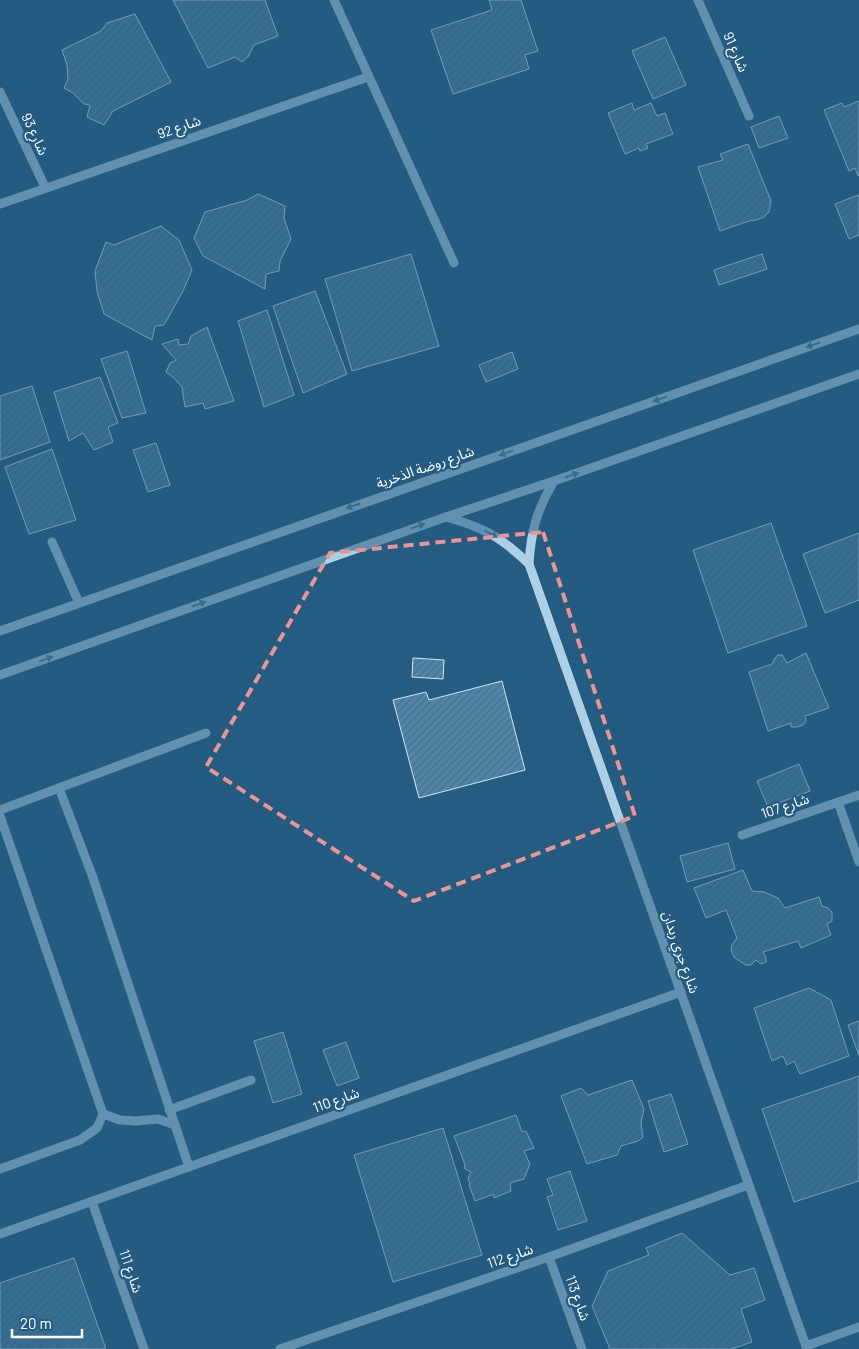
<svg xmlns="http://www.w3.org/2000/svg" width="859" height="1349" viewBox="0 0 859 1349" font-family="Barlow,'Noto Sans Arabic',sans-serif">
<defs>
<pattern id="building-hatch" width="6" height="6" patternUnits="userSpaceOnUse" patternTransform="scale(1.25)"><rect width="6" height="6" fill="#4e86aa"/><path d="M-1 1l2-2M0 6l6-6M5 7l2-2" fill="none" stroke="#4d6f84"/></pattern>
</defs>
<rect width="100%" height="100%" fill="#255c81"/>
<g fill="url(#building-hatch)" stroke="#d0e7f5">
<path d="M 173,0 L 265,0 L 278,36 L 254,45 L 248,57 L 242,62 L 235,57 L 208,68 Z"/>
<path d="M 489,0 L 521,0 L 538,51 L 525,55 L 529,69 L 453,94 L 431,30 L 492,10 Z"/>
<path d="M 135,14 L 171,82 L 113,111 L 104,125 L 87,117 L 90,105 L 84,104 L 73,93 L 64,88 L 68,79 L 67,65 L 62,50 L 101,31 L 107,23 Z"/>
<path d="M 665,37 L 686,85 L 653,99 L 632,51 Z"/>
<path d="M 859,101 L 859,175 L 858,176 L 855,168 L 849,171 L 824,110 L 842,103 L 844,107 Z"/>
<path d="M 632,103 L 634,110 L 651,103 L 657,116 L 665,113 L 673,134 L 646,144 L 648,148 L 640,151 L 639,148 L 625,154 L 608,113 Z"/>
<path d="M 779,116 L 788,138 L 759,148 L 751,127 Z"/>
<path d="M 748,144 L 771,201 L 769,212 L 764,217 L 756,220 L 749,221 L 720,231 L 698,167 L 723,160 L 720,154 Z"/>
<path d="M 258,194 L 285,206 L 284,218 L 291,239 L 280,261 L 279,271 L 266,274 L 265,289 L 203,256 L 194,238 L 205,212 L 247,200 Z"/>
<path d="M 858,195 L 859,198 L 859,235 L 849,239 L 835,204 Z"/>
<path d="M 161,226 L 179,240 L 192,270 L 183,291 L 164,325 L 155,326 L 152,340 L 104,314 L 97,291 L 95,271 L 106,242 L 114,245 Z"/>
<path d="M 411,254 L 439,346 L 352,371 L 325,279 Z"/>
<path d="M 762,254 L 767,269 L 719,285 L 714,270 Z"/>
<path d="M 315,291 L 347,374 L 303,393 L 273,306 Z"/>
<path d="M 267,310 L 294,395 L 264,407 L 238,321 Z"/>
<path d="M 207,327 L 234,401 L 205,409 L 203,403 L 185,407 L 182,387 L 174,378 L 166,372 L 170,363 L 176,360 L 162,344 L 178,339 L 179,345 L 188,344 L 191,336 Z"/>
<path d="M 127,351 L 146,413 L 122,418 L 101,359 Z"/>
<path d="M 512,352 L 518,369 L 486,382 L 479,365 Z"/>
<path d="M 100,377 L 118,423 L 108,427 L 113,442 L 94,450 L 83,433 L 69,441 L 54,392 Z"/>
<path d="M 32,386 L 50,442 L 0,460 L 0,396 Z"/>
<path d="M 156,443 L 170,485 L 148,492 L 133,450 Z"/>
<path d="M 52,449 L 76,520 L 29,534 L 5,467 Z"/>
<path d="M 771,523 L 807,626 L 728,653 L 693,550 Z"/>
<path d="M 859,533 L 859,600 L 825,613 L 803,554 Z"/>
<path d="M 806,653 L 829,708 L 805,716 L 806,721 L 803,725 L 797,727 L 791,727 L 791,723 L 768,731 L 749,672 L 772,664 L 775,658 L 778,655 L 782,655 L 787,663 Z"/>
<path d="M 413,658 L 444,660 L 443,679 L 412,677 Z"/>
<path d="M 502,681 L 525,770 L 419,798 L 393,700 L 426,692 L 429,700 Z"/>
<path d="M 799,764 L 810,791 L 768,807 L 757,781 Z"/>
<path d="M 728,843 L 735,869 L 687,882 L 680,856 Z"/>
<path d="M 743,870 L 752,891 L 764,892 L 778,898 L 785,908 L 819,897 L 822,906 L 828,908 L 832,912 L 832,921 L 827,924 L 831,935 L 801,948 L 798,941 L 763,952 L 766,957 L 766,962 L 761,964 L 756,960 L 751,965 L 746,965 L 738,960 L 734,957 L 731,950 L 732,945 L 737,938 L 726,910 L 706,918 L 694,888 Z"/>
<path d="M 809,988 L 831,1000 L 849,1056 L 800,1074 L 794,1061 L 787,1065 L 783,1056 L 772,1061 L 754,1008 Z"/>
<path d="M 859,1021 L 859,1056 L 848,1025 Z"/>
<path d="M 283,1032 L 302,1094 L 273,1103 L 254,1041 Z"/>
<path d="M 346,1042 L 359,1078 L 337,1086 L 323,1050 Z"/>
<path d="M 859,1076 L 859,1181 L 794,1202 L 762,1109 Z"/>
<path d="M 632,1080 L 644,1109 L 641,1123 L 643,1137 L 638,1141 L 621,1146 L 617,1155 L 587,1164 L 561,1096 L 581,1088 L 588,1095 Z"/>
<path d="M 671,1094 L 688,1144 L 664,1152 L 648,1101 Z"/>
<path d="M 516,1115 L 522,1132 L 526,1131 L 534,1148 L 524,1151 L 530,1164 L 524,1179 L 510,1183 L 511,1191 L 494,1198 L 494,1194 L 475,1201 L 469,1185 L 470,1184 L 468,1178 L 471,1172 L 465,1169 L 464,1162 L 454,1136 Z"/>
<path d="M 443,1128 L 482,1255 L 393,1282 L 354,1155 Z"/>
<path d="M 570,1171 L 587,1221 L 558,1230 L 547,1197 L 553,1195 L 547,1179 Z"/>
<path d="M 682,1233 L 730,1275 L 754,1268 L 765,1300 L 741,1309 L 752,1342 L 731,1349 L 610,1349 L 592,1306 L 608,1271 L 649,1255 L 646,1248 Z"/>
<path d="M 74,1258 L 106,1349 L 0,1349 L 0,1283 Z"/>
</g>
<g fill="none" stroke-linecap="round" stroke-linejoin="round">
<g stroke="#add0e6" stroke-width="9">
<path d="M 334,0 L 454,263"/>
<path d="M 698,0 L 749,116"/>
<path d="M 0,92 L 45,187"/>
<path d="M 0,204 L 368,77"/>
<path d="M 554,481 C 537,510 531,530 529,564 L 807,1349"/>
<path d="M 446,517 C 483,527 501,537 529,564"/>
<path d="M 52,542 L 79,603"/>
<path d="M 0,631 L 859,329"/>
<path d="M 0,675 L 446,517 L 554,481 L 859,374"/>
<path d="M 59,788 L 92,875 L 189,1167"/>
<path d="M 838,802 L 859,862"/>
<path d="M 0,810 L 206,733"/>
<path d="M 0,816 L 103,1114 L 97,1128 L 80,1140 L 0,1169"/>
<path d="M 742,835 L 859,795"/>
<path d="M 169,1110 L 251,1080"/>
<path d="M 103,1114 L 120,1120 L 135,1121 L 158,1119 L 175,1125"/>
<path d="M 92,1202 L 144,1349"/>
<path d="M 0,1234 L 681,992"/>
<path d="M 549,1257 L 582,1349"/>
<path d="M 806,1346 L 859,1327"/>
<path d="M 280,1349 L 549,1257 L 748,1185"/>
</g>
</g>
<defs><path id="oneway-solid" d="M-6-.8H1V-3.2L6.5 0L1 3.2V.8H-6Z" transform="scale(1.25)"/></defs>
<g fill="#4e7f9f">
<use href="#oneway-solid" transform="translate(813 345) rotate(161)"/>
<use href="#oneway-solid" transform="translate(660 399) rotate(161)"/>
<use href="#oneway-solid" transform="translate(506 453) rotate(161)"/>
<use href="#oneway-solid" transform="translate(572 475) rotate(-19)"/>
<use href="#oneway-solid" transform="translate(353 506) rotate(161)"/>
<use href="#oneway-solid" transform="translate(418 526) rotate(-20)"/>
<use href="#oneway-solid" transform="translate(491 534) rotate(30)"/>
<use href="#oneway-solid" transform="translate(199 604) rotate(-20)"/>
<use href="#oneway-solid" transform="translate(46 659) rotate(-20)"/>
</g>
<path d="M0 0H859V1349H0ZM 543,532 L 635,816 L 414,901 L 206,767 L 330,553 Z" fill="#255c81" fill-opacity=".55" fill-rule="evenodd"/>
<path fill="none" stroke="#ea9494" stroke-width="4" stroke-dasharray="10 6" stroke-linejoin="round" d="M 543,532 L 635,816 L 414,901 L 206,767 L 330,553 Z"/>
<g text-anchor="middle" stroke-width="4.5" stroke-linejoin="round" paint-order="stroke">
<g font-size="14" fill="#fff" stroke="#255c81">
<text transform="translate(736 52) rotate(66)" y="5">شارع 91</text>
<text transform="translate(179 127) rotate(-19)" y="5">شارع 92</text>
<text transform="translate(35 134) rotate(65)" y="5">شارع 93</text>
<text transform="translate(425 467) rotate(-19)" y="5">شارع روضة الذخرية</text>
<text transform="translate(785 806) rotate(-19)" y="5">شارع 107</text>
<text transform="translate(681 952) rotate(71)" y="5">شارع جري ربدان</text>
<text transform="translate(336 1100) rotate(-20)" y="5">شارع 110</text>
<text transform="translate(510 1256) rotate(-19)" y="5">شارع 112</text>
<text transform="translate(131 1271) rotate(71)" y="5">شارع 111</text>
<text transform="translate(578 1298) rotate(70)" y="5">شارع 113</text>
</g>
</g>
<path d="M12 1329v8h70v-8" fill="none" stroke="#ffffff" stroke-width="2.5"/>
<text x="20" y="1329" font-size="15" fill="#ffffff" stroke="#255c81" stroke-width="4" paint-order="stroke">20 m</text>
</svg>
